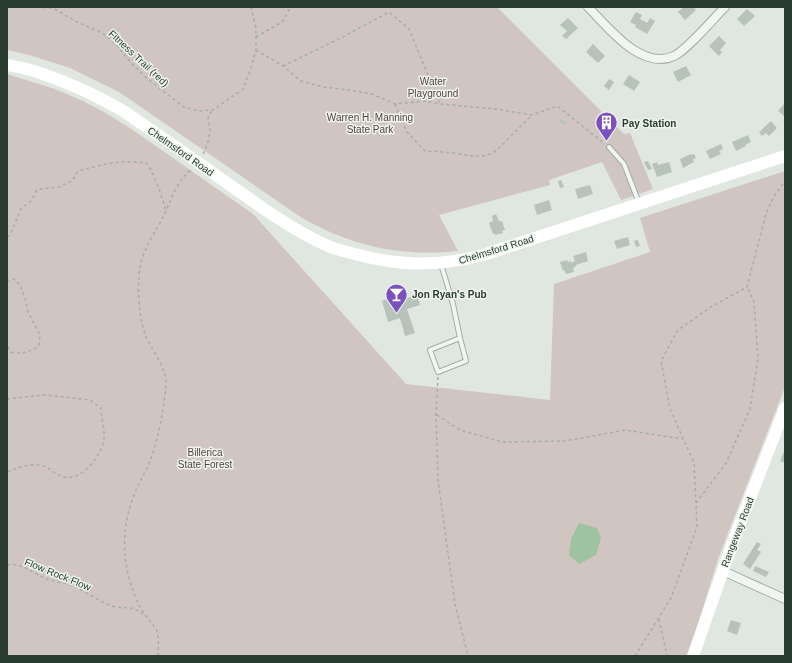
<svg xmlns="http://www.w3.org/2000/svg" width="792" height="663" viewBox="0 0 792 663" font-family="Arial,sans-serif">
<rect width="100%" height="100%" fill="#dfe7e0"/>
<g fill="#d0c5c1">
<path d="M 7,7 L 497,7 L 624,134 L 630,133 L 653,189 L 621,200 L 602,162 L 549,180 L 550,185 L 439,215 L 458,251 C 400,257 352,246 302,218 L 119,92 L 70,68 L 29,55 L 7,50 Z"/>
<path d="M 7,74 L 55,89 L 83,101 L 104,112 L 130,128 L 253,214 L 406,384 L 550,400 L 554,284 L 650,252 L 640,218 L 785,171 L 785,387 L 718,559 L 688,656 L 7,656 Z"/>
</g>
<path fill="#9ec3a0" d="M 579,523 L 597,528 L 601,538 L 596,555 L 579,564 L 569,555 L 571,539 Z"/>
<g fill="#b7c3b9">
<path d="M 684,7 L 694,7 L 696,10 L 685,20 L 678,12 Z"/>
<path d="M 747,9 L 755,16 L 744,26 L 737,19 Z"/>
<path d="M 636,12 L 642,15 L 640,19 L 647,23 L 650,18 L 655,21 L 647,34 L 635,27 L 636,25 L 630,22 Z"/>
<path d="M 568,18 L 578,28 L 566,39 L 562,36 L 567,31 L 560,25 Z"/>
<path d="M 719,36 L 726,43 L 720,50 L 722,52 L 719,56 L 709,46 Z"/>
<path d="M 593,44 L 605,56 L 598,63 L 586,52 Z"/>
<path d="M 686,66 L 691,75 L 678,82 L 673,72 Z"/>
<path d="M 629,75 L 640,82 L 634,91 L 623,84 Z"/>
<path d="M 609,79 L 614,82 L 609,90 L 604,86 Z"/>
<path d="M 785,103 L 785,117 L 778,111 Z"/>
<path d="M 561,119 L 566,123 L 564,125 L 559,121 Z"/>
<path d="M 771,121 L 777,128 L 769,136 L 766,133 L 762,136 L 759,132 Z"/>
<path d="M 748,135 L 751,142 L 745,145 L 746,146 L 736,151 L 732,142 Z"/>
<path d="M 721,144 L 723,149 L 719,151 L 721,154 L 710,159 L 706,151 Z"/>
<path d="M 691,154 L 691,155 L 694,154 L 696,158 L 693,159 L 694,162 L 683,168 L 680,159 Z"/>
<path d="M 648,161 L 652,169 L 648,170 L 644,162 Z"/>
<path d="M 657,162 L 658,165 L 669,162 L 672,172 L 657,177 L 652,164 Z"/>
<path d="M 561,180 L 564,187 L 560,188 L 558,181 Z"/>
<path d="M 590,185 L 593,194 L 578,199 L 575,189 Z"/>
<path d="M 549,200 L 552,210 L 537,215 L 534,205 Z"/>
<path d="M 496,214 L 499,221 L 502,221 L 505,230 L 502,231 L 503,233 L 495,235 L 495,234 L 493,234 L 489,223 L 493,221 L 492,216 Z"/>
<path d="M 628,237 L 630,245 L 617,249 L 614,241 Z"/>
<path d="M 638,240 L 640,246 L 636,247 L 634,241 Z"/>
<path d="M 586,252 L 588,261 L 576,265 L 576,266 L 573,268 L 574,272 L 566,274 L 564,270 L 563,271 L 560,262 L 567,260 L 568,262 L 571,261 L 571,263 L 575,261 L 573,256 Z"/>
<path d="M 402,293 L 404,299 L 417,295 L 420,305 L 407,309 L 415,333 L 405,336 L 400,318 L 388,322 L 382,301 L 390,298 L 389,297 Z"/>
<path d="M 785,449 L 785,463 L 780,461 Z"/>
<path d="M 757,542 L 761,544 L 757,550 L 761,552 L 750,569 L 743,564 Z"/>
<path d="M 755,566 L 769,572 L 766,577 L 753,571 Z"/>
<path d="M 731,620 L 741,623 L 737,635 L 727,631 Z"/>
</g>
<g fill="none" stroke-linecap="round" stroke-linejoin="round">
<defs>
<g id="lane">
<path d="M 609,147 L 624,164 L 639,203"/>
<path d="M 441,264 L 453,304 L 460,338 L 466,361 L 438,372 L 430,350 L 460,338"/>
</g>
<g id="street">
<path d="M 588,7 C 608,27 641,71 674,56 C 687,50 713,19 725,7"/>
<path d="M 723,571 L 785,599"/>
</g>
</defs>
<use href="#lane" stroke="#a1ada3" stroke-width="6"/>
<use href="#street" stroke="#a1ada3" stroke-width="10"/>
<g stroke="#a5afa7" stroke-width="1.5" stroke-dasharray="3 3" stroke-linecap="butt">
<path d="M 31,7 L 53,8 L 77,22 L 102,33 L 115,43 L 131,63 L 149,80 L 184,107 L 198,111 L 213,110 L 243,89 L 251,68 L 256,50 L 256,28 L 251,7"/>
<path d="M 256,37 L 282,22 L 291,7"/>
<path d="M 256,50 L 283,66 L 301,81 L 323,87 L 349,90 L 372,94 L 395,104 L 425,101 L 440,104 L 496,109 L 532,115 L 557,106 L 605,144"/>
<path d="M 283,66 L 341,38 L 389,12 L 409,29 L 440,104"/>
<path d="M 395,104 L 407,132 L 425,151 C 435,151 444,152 454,153 C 469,155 481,160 496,151 L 532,115"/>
<path d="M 203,154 C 207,147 210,136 210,128 C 209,124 207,119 209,115 C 209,114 212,111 213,110"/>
<path d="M 7,237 L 10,235 L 21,209 L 31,201 L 37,190 L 40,189 L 59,187 L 72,181 L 78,171 C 99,165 123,159 146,163 C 153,169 163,200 166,211"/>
<path d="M 7,282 L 14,279 L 20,285 L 25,298 L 28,312 L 40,335 L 39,346 C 29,352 22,355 11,352 L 7,346"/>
<path d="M 438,377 L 436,414 L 438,480 L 455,604 L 468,656"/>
<path d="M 7,399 L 44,395 L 73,398 L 90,400 L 101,408 C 101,418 105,429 104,439 C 103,454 81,482 64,477 C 58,476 53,471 48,468 C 34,461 20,467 7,472"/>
<path d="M 437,415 L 460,430 L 502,442 L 565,441 L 625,430 L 683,439"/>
<path d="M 696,503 L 726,463 L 750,409 L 758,358 L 754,302 L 747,287"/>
<path d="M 7,565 C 21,562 34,574 47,579 C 56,582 65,583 74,586 C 86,592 100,602 112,606 C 126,610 131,604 144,615"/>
<path d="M 659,619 L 667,656"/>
<path d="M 158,656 C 158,647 160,637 156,629 C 151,621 144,615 140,607 C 134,597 125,567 125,555 C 123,535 127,511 135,493 C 138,484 144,475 148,466 C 158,441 164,410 166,383 C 167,368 150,348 145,334 C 138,315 136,277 142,259 C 147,243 158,228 165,213 C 172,197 177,181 191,170"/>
<path d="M 635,656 L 671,598 L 697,527 L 694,463 L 670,409 L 661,361 L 678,330 L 711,307 L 747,287 L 766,214 L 773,198 L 784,182"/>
</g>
<use href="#lane" stroke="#f1f5f2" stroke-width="4"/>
<use href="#street" stroke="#f1f5f2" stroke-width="8"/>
<g stroke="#fff" stroke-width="12">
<path d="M 7,65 C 18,67 30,69 40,73 C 70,83 98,96 125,112 C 156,134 187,154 217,176 C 253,201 288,228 328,246 C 335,249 343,251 351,253 C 397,266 433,267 480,256 L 785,156"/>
<path d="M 693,656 L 733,542 L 785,408"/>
</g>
</g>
<defs>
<symbol id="building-pin" viewBox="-11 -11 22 30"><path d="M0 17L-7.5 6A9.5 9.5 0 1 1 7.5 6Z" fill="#7c51bf" stroke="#eef5ef"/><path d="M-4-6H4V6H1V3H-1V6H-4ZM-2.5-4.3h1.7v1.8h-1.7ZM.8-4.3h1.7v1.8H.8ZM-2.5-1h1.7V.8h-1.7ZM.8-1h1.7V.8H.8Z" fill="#fff"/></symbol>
<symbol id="bar-pin" viewBox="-11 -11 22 30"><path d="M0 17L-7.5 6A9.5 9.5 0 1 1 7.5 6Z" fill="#7c51bf" stroke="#eef5ef"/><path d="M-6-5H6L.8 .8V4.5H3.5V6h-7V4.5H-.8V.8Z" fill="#fff"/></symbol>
</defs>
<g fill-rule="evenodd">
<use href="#building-pin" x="594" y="110" width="25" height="34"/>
<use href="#bar-pin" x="384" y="282" width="25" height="34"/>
</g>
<g text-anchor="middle" stroke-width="3" stroke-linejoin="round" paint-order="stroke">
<g font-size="10" fill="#2a3c2d" stroke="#eef5ef">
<text transform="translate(139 58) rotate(43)" y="4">Fitness Trail (red)</text>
<text transform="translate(181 151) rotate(35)" y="4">Chelmsford Road</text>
<text transform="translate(496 249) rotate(-17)" y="4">Chelmsford Road</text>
<text transform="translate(737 532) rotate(-69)" y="4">Rangeway Road</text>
<text transform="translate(58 574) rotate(22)" y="4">Flow Rock Flow</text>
</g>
<g font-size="10" fill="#564339" stroke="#eef5ef">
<text x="433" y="85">Water<tspan x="433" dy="12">Playground</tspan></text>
<text x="370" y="121">Warren H. Manning<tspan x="370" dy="12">State Park</tspan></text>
<text x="205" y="456">Billerica<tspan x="205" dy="12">State Forest</tspan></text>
</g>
<g font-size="10" font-weight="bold" fill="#2a3c2d" stroke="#eef5ef" text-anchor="start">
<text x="622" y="127">Pay Station</text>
<text x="412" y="298">Jon Ryan's Pub</text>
</g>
</g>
<rect width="792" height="663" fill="none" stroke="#2a3c2d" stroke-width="16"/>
</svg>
